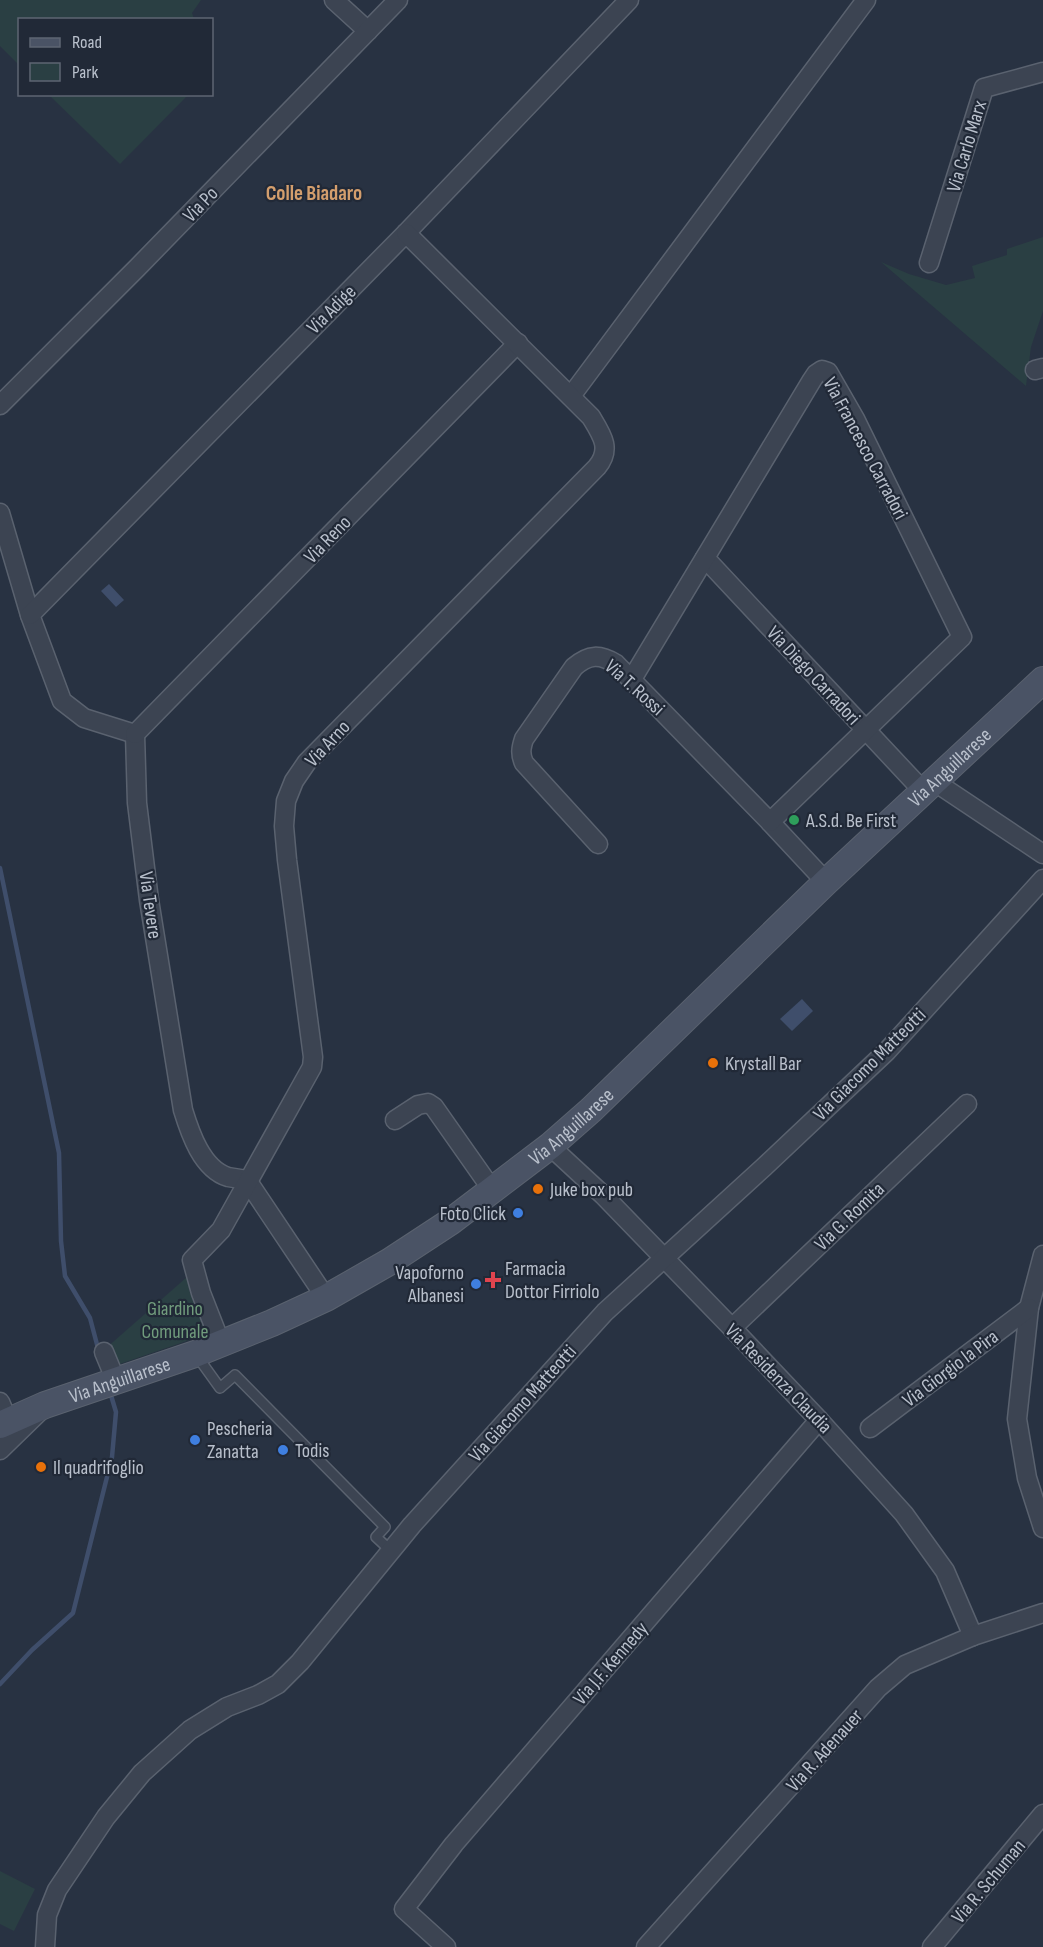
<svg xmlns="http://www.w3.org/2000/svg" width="1043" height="1947" viewBox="0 0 1043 1947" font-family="'Sofia Sans Condensed',sans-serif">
<rect width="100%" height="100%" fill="#283242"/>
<g fill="#2a3f43">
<path d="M 0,0 L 201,0 L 192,13 L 194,19 L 20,20 L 19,65 L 0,46 Z"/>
<path d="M 49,95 L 188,95 L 120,164 Z"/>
<path d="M 1043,237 L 1043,311 L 1031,347 L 1026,386 L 881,262 L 909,274 L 946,285 L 975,278 L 972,266 L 1007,255 L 1007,249 Z"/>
<path d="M 187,1277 L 190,1293 L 207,1334 L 111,1367 L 105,1349 Z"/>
<path d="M 0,1871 L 35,1889 L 14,1931 L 0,1924 Z"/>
</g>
<g fill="#3f4e6b">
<path d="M 109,584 L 124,600 L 116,607 L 101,591 Z"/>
<path d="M 802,999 L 813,1011 L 792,1031 L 780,1019 Z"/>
</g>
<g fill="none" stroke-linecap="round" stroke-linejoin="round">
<g stroke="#3f4e6b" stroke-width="4.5">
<path d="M 0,868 L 59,1153 L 61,1241 L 65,1276 L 90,1318 L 99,1352"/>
<path d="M 0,1684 L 32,1650 L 73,1613 L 112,1457 L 116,1412 L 110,1392"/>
</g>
<defs>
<path id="lane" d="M 197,1356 L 220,1388 L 235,1375 L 385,1527 L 376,1537 L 390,1550"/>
<g id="street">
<path d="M 334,0 L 368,31"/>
<path d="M 929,263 L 984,88 L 1043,72"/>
<path d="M 1035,370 L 1043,368"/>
<path d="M 571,396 L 866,0"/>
<path d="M 0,405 L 137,268 L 398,0"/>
<path d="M 0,513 L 30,615 L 62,701 L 84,718 L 135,734"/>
<path d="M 705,558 L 924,792"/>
<path d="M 30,615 L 406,233 L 629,0"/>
<path d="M 135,734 L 137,803 L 149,900 L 183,1110 C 190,1133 202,1169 228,1177 C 234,1178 241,1179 247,1180 L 326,1298"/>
<path d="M 135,734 L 518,343"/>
<path d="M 935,782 L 1043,854"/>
<path d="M 770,822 L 826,882"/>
<path d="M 598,844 L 524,763 C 520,754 521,748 524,739 L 574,667 C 589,654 600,654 616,664 L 770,822 L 962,637 L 855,419 L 828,372 L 822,370 L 816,374 L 812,380 L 632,679"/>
<path d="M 395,1120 L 418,1105 L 428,1103 L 434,1107 L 493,1191"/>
<path d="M 550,1146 L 603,1195 L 732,1328 L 819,1420 L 904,1514 L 945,1571 L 973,1636"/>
<path d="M 1043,1255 L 1029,1308 L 1017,1419 L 1027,1478 L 1043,1528"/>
<path d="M 732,1328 L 967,1104"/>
<path d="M 221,1344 L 201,1293 L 192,1260 L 221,1230 L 312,1067 L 313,1057 L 287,860 L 284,826 L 286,801 L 294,781 L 307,762 L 597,467 C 612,449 602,435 591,417 L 406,233"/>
<path d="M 104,1352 L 116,1381"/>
<path d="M 0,1402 L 8,1421"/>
<path d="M 870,1428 L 1029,1308"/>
<path d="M 0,1450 L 38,1413"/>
<path d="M 45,1947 L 47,1915 L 57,1890 L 106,1817 L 142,1773 L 190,1730 L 227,1707 L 258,1695 L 278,1684 L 300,1662 L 412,1525 L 605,1312 L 764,1167 L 887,1051 L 1043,879"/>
<path d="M 446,1947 L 404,1909 L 454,1844 L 819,1420"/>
<path d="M 646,1947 L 878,1688 L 905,1665 L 973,1636 L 1043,1613"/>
<path d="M 932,1947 L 1043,1814"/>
</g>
<g id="secondary">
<path id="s1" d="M 0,1425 L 45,1405 L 195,1354 L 272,1323 L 326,1298 L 389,1262 L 450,1222 L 550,1146 L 591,1110 L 826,882 L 1043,680"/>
</g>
</defs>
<use href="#lane" stroke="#5a626f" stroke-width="12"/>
<use href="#street" stroke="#5a626f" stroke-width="21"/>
<use href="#secondary" stroke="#5a626f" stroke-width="28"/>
<use href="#lane" stroke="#3c4452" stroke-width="9"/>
<use href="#street" stroke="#3c4452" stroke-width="18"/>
<use href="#secondary" stroke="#4a5365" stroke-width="26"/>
</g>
<circle fill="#2e9e5b" stroke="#212937" stroke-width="2" cx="794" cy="820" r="6"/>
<g fill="#e8710a" stroke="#212937" stroke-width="2">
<circle cx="713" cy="1063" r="6"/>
<circle cx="538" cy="1189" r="6"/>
<circle cx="41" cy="1467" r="6"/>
</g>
<g fill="#3f7fe0" stroke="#212937" stroke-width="2">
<circle cx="518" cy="1213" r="6"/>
<circle cx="476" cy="1284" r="6"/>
<circle cx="195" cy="1440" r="6"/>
<circle cx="283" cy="1450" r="6"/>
</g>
<path fill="#e0444e" stroke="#212937" stroke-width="2" d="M490 1271h6v6h6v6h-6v6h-6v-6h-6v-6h6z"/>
<g text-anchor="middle" stroke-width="4.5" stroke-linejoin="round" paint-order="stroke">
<g font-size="20" fill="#b9c0cc" stroke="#212937">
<text transform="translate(966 146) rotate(-73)" y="7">Via Carlo Marx</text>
<text transform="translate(200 204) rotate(-46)" y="7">Via Po</text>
<text transform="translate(331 309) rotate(-45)" y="7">Via Adige</text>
<text transform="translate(866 448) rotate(62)" y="7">Via Francesco Carradori</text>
<text transform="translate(327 539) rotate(-46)" y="7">Via Reno</text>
<text transform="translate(814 675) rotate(47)" y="7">Via Diego Carradori</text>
<text transform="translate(635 687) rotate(42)" y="7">Via T. Rossi</text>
<text transform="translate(327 743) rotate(-47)" y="7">Via Arno</text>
<text dy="7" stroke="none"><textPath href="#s1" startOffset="1172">Via Anguillarese</textPath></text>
<text transform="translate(151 905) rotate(82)" y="7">Via Tevere</text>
<text transform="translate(869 1064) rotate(-45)" y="7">Via Giacomo Matteotti</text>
<text dy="7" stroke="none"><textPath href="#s1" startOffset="650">Via Anguillarese</textPath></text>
<text transform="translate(849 1216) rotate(-44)" y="7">Via G. Romita</text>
<text transform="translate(950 1368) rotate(-37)" y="7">Via Giorgio la Pira</text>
<text transform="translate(779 1378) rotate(46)" y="7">Via Residenza Claudia</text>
<text dy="7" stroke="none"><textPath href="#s1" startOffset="128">Via Anguillarese</textPath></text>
<text transform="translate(522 1403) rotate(-48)" y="7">Via Giacomo Matteotti</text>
<text transform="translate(610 1663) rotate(-49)" y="7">Via J.F. Kennedy</text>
<text transform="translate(824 1750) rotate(-48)" y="7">Via R. Adenauer</text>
<text transform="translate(988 1881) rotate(-50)" y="7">Via R. Schuman</text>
</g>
<g font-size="20" fill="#b9c0cc" stroke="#212937" text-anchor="start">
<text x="806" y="827">A.S.d. Be First</text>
<text x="725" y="1070">Krystall Bar</text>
<text x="550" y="1196">Juke box pub</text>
<text x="506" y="1220" text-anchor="end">Foto Click</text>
<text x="505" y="1275">Farmacia<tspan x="505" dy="23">Dottor Firriolo</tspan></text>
<text x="464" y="1279" text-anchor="end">Vapoforno<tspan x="464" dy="23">Albanesi</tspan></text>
<text x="207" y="1435">Pescheria<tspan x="207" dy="23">Zanatta</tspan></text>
<text x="295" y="1457">Todis</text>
<text x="53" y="1474">Il quadrifoglio</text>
</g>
<g font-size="20" fill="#719c7d" stroke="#212937">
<text x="175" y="1315">Giardino<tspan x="175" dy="23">Comunale</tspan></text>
</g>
<g font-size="21" font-weight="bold" fill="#d39e6d" stroke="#212937">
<text x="314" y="200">Colle Biadaro</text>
</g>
</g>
<rect x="18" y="18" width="195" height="78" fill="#212937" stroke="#5e6573" stroke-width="1.5"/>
<rect x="30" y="38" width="30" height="9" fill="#4a5365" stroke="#5e6573" stroke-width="1.5"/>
<text x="72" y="48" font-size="18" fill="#b9c0cc">Road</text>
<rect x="30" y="63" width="30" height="18" fill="#2a3f43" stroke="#5e6573" stroke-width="1.5"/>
<text x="72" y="78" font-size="18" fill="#b9c0cc">Park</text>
</svg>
